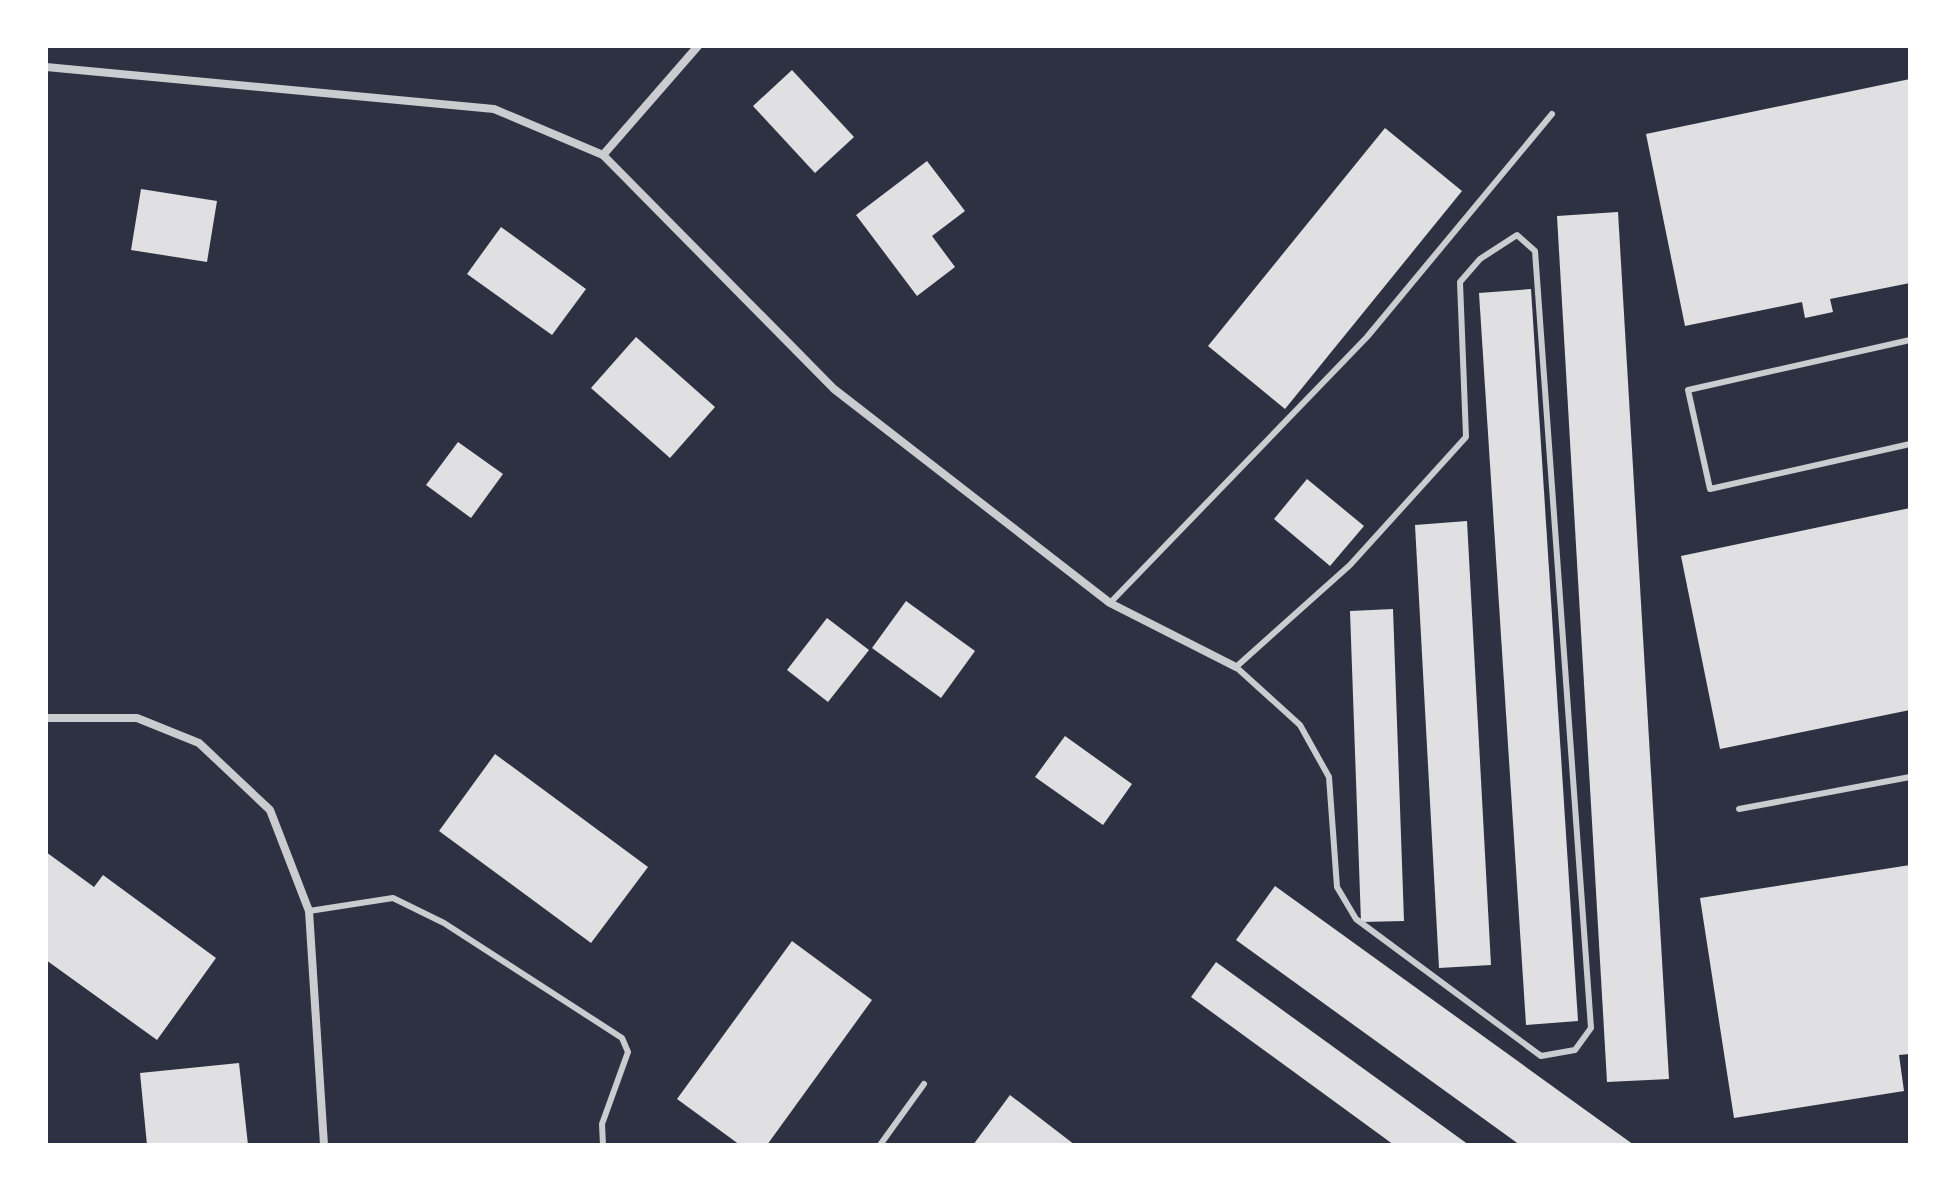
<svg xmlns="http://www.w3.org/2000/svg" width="1956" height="1191" viewBox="0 0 1956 1191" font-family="Merriweather,serif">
<rect width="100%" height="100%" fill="#2d3142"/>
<g fill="#e0e0e3">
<path d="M 792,70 L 854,137 L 815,173 L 753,106 Z"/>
<path d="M 1910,79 L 1910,283 L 1830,299 L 1833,312 L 1805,318 L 1802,302 L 1685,326 L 1646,134 Z"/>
<path d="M 1385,128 L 1462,191 L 1285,409 L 1208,346 Z"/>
<path d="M 927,161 L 965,211 L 932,236 L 955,267 L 917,296 L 856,215 Z"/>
<path d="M 141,189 L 217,201 L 207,262 L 131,250 Z"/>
<path d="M 1618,212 L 1669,1079 L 1607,1082 L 1557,216 Z"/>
<path d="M 501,227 L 586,289 L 552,335 L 467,274 Z"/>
<path d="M 1531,289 L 1578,1021 L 1526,1025 L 1479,293 Z"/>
<path d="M 636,337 L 715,407 L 670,458 L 591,388 Z"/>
<path d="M 458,442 L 503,474 L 471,518 L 426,485 Z"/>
<path d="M 1307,479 L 1364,526 L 1330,566 L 1274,519 Z"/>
<path d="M 1910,508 L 1910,710 L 1720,749 L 1681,556 Z"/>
<path d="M 1467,521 L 1491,965 L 1439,968 L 1415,525 Z"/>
<path d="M 906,601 L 975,651 L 941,698 L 872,648 Z"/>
<path d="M 1393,609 L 1404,921 L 1361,922 L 1350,611 Z"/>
<path d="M 827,618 L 869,650 L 828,702 L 787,670 Z"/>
<path d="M 1065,736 L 1132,784 L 1103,825 L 1035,777 Z"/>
<path d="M 495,754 L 648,867 L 591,943 L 439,831 Z"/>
<path d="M 46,852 L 94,887 L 103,875 L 216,958 L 157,1040 L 46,960 Z"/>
<path d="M 1910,865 L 1910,1054 L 1899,1055 L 1904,1091 L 1734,1118 L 1700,898 Z"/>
<path d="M 1275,886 L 1634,1145 L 1520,1145 L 1236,940 Z"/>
<path d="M 792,941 L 872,1000 L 767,1145 L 740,1145 L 677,1099 Z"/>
<path d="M 1216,962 L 1469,1145 L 1394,1145 L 1191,997 Z"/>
<path d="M 239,1063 L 248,1145 L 147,1145 L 140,1073 Z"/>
<path d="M 1010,1095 L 1075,1145 L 973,1145 Z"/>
</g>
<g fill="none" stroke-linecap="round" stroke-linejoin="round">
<g stroke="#caccd0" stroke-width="6">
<path d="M 1517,235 L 1535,251 L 1591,1028 L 1575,1050 L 1541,1056 L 1356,919 L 1337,887 L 1329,777 L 1300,725 L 1236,667 L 1350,565 L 1466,437 L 1460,282 L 1480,259 Z"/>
<path d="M 1910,340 L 1688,390 L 1710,489 L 1910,444"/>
<path d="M 1110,603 L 1367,337 L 1552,114"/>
<path d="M 1739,809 L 1910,777"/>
<path d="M 309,911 L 393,898 L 444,923 L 622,1038 L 628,1052 L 602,1124 L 603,1145"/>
<path d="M 880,1145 L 924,1084"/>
</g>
<g stroke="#caccd0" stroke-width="8">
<path d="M 46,67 L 494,109 L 603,155 L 834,389 L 1110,603 L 1236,667"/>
<path d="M 603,155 L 698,46"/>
<path d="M 46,718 L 137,718 L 199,743 L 270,810 L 309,911 L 324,1145"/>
</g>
</g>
<rect width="1956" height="1191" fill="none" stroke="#ffffff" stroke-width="96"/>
</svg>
